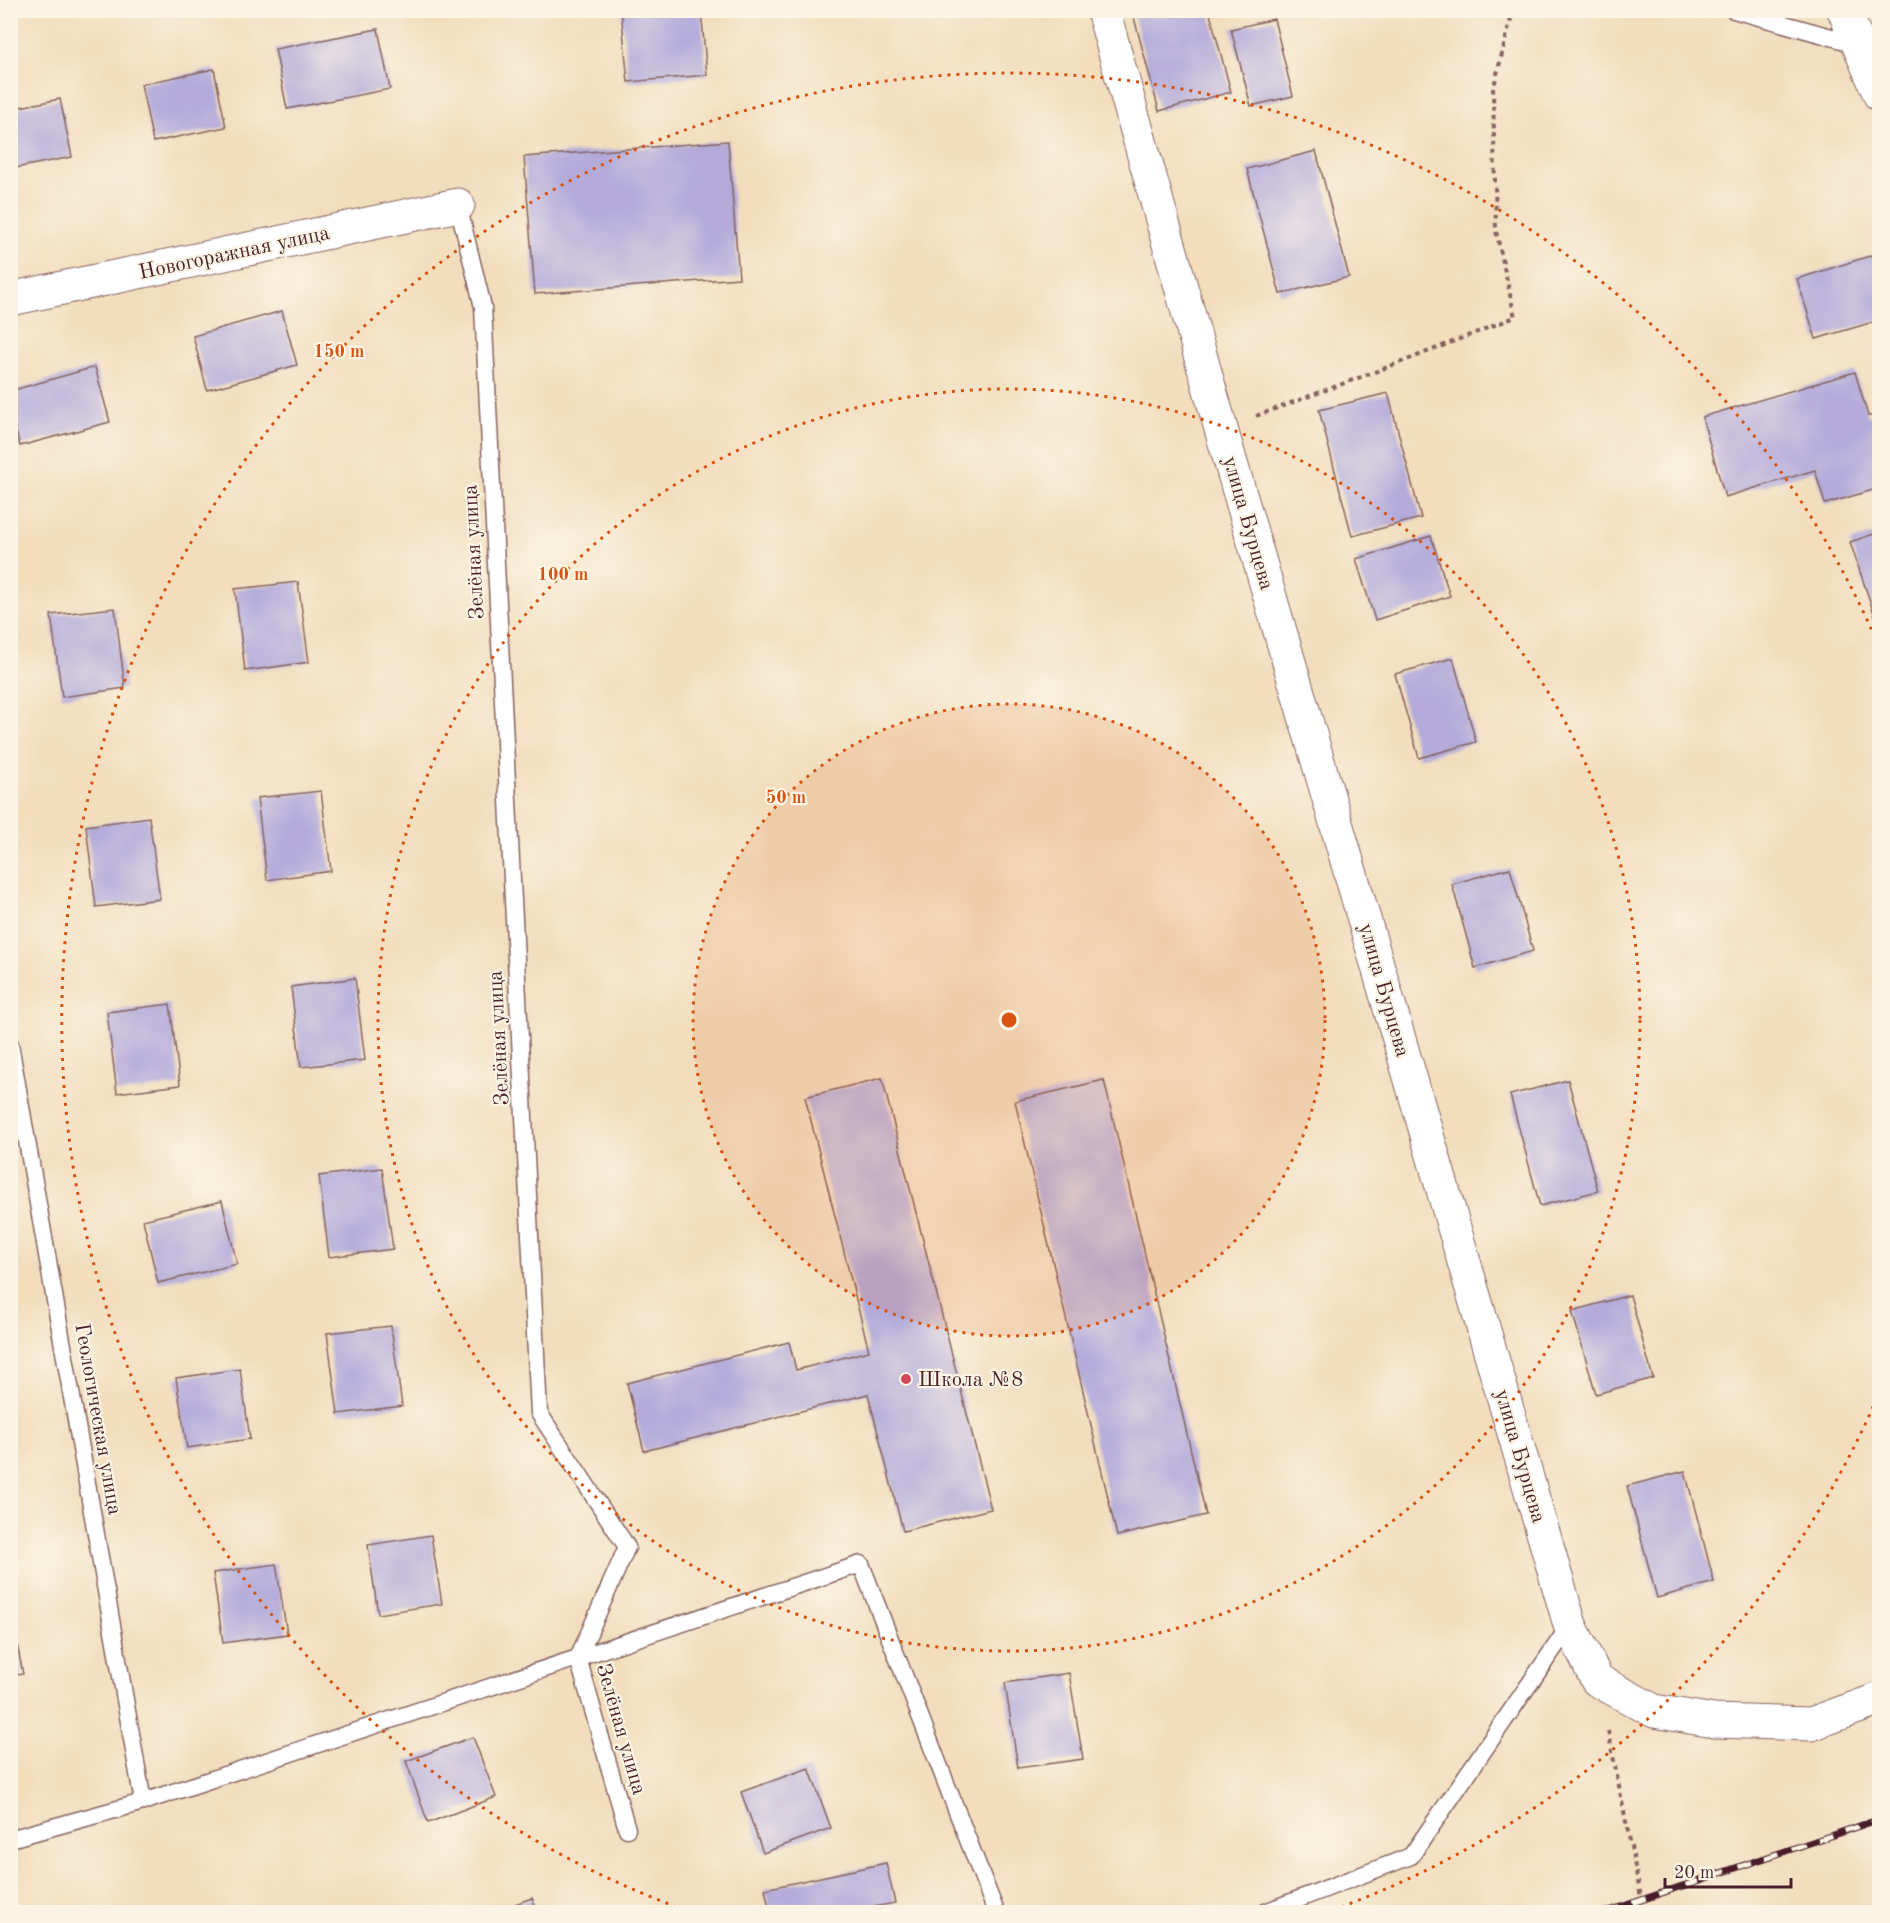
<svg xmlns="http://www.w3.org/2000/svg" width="1890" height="1923" viewBox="0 0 1890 1923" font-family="'Old Standard TT',serif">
<rect width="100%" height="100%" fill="#fcf5e5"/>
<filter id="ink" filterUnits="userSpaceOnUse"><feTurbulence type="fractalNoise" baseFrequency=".0167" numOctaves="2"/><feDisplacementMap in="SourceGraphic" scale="12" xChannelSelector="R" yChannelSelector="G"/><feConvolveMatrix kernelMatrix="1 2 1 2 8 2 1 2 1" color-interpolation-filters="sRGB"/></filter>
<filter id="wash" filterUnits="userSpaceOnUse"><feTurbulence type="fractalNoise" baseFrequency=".008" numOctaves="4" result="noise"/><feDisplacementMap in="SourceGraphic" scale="24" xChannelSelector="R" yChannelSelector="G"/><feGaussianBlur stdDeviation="1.35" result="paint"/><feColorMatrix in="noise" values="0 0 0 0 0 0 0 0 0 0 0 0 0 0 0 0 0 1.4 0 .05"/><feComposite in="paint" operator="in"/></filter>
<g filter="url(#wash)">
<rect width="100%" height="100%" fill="#f2ddbd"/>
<g id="blocks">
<g fill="#b4abda">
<path d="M 621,10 L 701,10 L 707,75 L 628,82 Z"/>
<path d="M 1132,10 L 1209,10 L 1231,92 L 1159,111 Z"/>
<path d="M 1274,19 L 1293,96 L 1251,106 L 1231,29 Z"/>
<path d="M 378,29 L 390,89 L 287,109 L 275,49 Z"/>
<path d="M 214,69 L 226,127 L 153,142 L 141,84 Z"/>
<path d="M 60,99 L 72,157 L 10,169 L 10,109 Z"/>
<path d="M 728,141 L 739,278 L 535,294 L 524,157 Z"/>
<path d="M 1316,151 L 1349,277 L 1280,294 L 1247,169 Z"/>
<path d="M 1873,255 L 1880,277 L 1880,320 L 1816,339 L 1797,279 Z"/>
<path d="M 282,311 L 297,365 L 207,390 L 193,336 Z"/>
<path d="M 95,367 L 110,422 L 20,446 L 10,410 L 10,391 Z"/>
<path d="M 1855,372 L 1868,416 L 1880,416 L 1880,488 L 1825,504 L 1815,470 L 1725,497 L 1702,417 Z"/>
<path d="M 1388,393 L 1421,518 L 1352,536 L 1319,410 Z"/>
<path d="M 1880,532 L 1880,628 L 1879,628 L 1850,542 Z"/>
<path d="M 1431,536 L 1450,596 L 1375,620 L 1356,559 Z"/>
<path d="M 298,582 L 309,662 L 245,671 L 235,589 Z"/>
<path d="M 115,608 L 125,688 L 62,697 L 51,615 Z"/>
<path d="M 1453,658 L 1476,742 L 1419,758 L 1395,674 Z"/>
<path d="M 321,791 L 331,871 L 267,880 L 257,798 Z"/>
<path d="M 149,817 L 160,899 L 96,907 L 86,826 Z"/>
<path d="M 1510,868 L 1533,951 L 1475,968 L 1452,884 Z"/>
<path d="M 355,978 L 365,1060 L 301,1067 L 291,987 Z"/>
<path d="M 170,1004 L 180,1085 L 117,1093 L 107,1012 Z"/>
<path d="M 882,1078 L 991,1509 L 903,1531 L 868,1394 L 644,1451 L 627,1383 L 789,1342 L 796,1370 L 869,1351 L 805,1097 Z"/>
<path d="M 1104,1080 L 1206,1515 L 1117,1536 L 1015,1101 Z"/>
<path d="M 1568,1080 L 1598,1191 L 1540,1206 L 1510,1095 Z"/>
<path d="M 382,1168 L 393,1249 L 329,1257 L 319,1176 Z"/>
<path d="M 222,1201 L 237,1264 L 158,1283 L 143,1220 Z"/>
<path d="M 1630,1295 L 1653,1378 L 1596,1394 L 1572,1311 Z"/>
<path d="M 391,1326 L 402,1406 L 338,1414 L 327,1333 Z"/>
<path d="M 240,1369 L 250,1439 L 187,1448 L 176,1378 Z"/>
<path d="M 1685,1471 L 1714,1582 L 1657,1598 L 1627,1486 Z"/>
<path d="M 431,1535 L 442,1604 L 378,1614 L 368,1545 Z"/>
<path d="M 276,1564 L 287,1634 L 223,1643 L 213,1573 Z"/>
<path d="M 10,1609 L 23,1674 L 10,1676 Z"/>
<path d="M 1069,1673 L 1083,1759 L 1018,1768 L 1005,1683 Z"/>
<path d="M 473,1737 L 496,1797 L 428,1823 L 406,1761 Z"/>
<path d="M 809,1768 L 831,1828 L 763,1853 L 741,1792 Z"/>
<path d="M 886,1863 L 895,1903 L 856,1910 L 857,1912 L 770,1912 L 765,1889 Z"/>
<path d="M 532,1898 L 538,1912 L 492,1912 Z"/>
</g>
</g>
</g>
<g filter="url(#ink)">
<use href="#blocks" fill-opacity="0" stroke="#85625e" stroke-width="1.5"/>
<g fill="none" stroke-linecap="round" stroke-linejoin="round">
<defs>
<g id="service">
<path d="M 1734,10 L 1860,45"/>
<path d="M 458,205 L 483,307 L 539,1413 L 627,1547 L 578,1658 L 627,1829"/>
<path d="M 10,1044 L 143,1802"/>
<path d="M 10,1839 L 143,1802 L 861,1564 L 996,1912"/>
<path d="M 1265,1912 L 1411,1856 L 1570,1625"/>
</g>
<g id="minor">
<path d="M 1103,10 L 1221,429 L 1570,1625 L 1597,1680 L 1654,1711 L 1714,1721 L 1811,1724 L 1880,1699"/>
<path d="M 1844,10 L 1880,95"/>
<path d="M 10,299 L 458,205"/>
</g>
</defs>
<use href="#service" stroke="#85625e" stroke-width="19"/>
<use href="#minor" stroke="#85625e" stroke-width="35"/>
<g stroke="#85625e" stroke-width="4" stroke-dasharray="4.5 4.5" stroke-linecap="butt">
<path d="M 1256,416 L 1412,358 L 1515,317 L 1496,231 L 1493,90 L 1513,10"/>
<path d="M 1608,1731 L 1644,1912"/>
</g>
<use href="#service" stroke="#fff" stroke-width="16"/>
<use href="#minor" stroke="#fff" stroke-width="33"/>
<defs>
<path id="rail" d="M 1606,1912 L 1880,1819"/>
</defs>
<use href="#rail" stroke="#4a1f2b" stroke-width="7"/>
<use href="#rail" stroke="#fcf5e5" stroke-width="4.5" stroke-dasharray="14" stroke-linecap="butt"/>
</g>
</g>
<circle cx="1009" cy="1020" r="316" fill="#d8530f" fill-opacity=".12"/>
<g fill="none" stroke="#d8530f" stroke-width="3" stroke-dasharray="3 6">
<circle cx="1009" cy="1020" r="316"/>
<circle cx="1009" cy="1020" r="631"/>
<path d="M1877 1398A947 947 0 0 1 1333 1910M685 1910A947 947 0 1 1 1877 642"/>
</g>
<circle fill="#d1495b" stroke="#fcf5e5" stroke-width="2" cx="906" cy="1379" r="6"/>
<g text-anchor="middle" stroke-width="4.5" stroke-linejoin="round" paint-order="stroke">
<g font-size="21" fill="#4a1f2b" stroke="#fcf5e5">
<text transform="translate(234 252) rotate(-12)" y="7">Новогоражная улица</text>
<text transform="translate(1249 523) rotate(74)" y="7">улица Бурцева</text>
<text transform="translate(473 552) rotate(-93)" y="7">Зелёная улица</text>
<text transform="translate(1385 990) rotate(74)" y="7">улица Бурцева</text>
<text transform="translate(498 1038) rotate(-93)" y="7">Зелёная улица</text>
<text transform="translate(99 1419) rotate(80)" y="7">Геологическая улица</text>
<text transform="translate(1521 1456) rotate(74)" y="7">улица Бурцева</text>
<text transform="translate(622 1729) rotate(74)" y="7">Зелёная улица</text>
</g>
<g font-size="21" fill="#4a1f2b" stroke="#fcf5e5" text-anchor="start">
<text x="918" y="1386">Школа №8</text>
</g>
</g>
<circle cx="1009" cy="1020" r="9" fill="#d8530f" stroke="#fcf5e5" stroke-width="3"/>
<g font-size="18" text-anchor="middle" font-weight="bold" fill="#d8530f" stroke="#fcf5e5" stroke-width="4.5" stroke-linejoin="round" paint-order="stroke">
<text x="339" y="357">150 m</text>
<text x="563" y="580">100 m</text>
<text x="786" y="803">50 m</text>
</g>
<rect width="1890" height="1923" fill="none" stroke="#fcf5e5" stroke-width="36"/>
<path d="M1665 1878v9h126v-9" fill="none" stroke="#4a1f2b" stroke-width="3"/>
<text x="1674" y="1878" font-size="18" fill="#4a1f2b" stroke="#fcf5e5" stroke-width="4.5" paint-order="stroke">20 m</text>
</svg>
